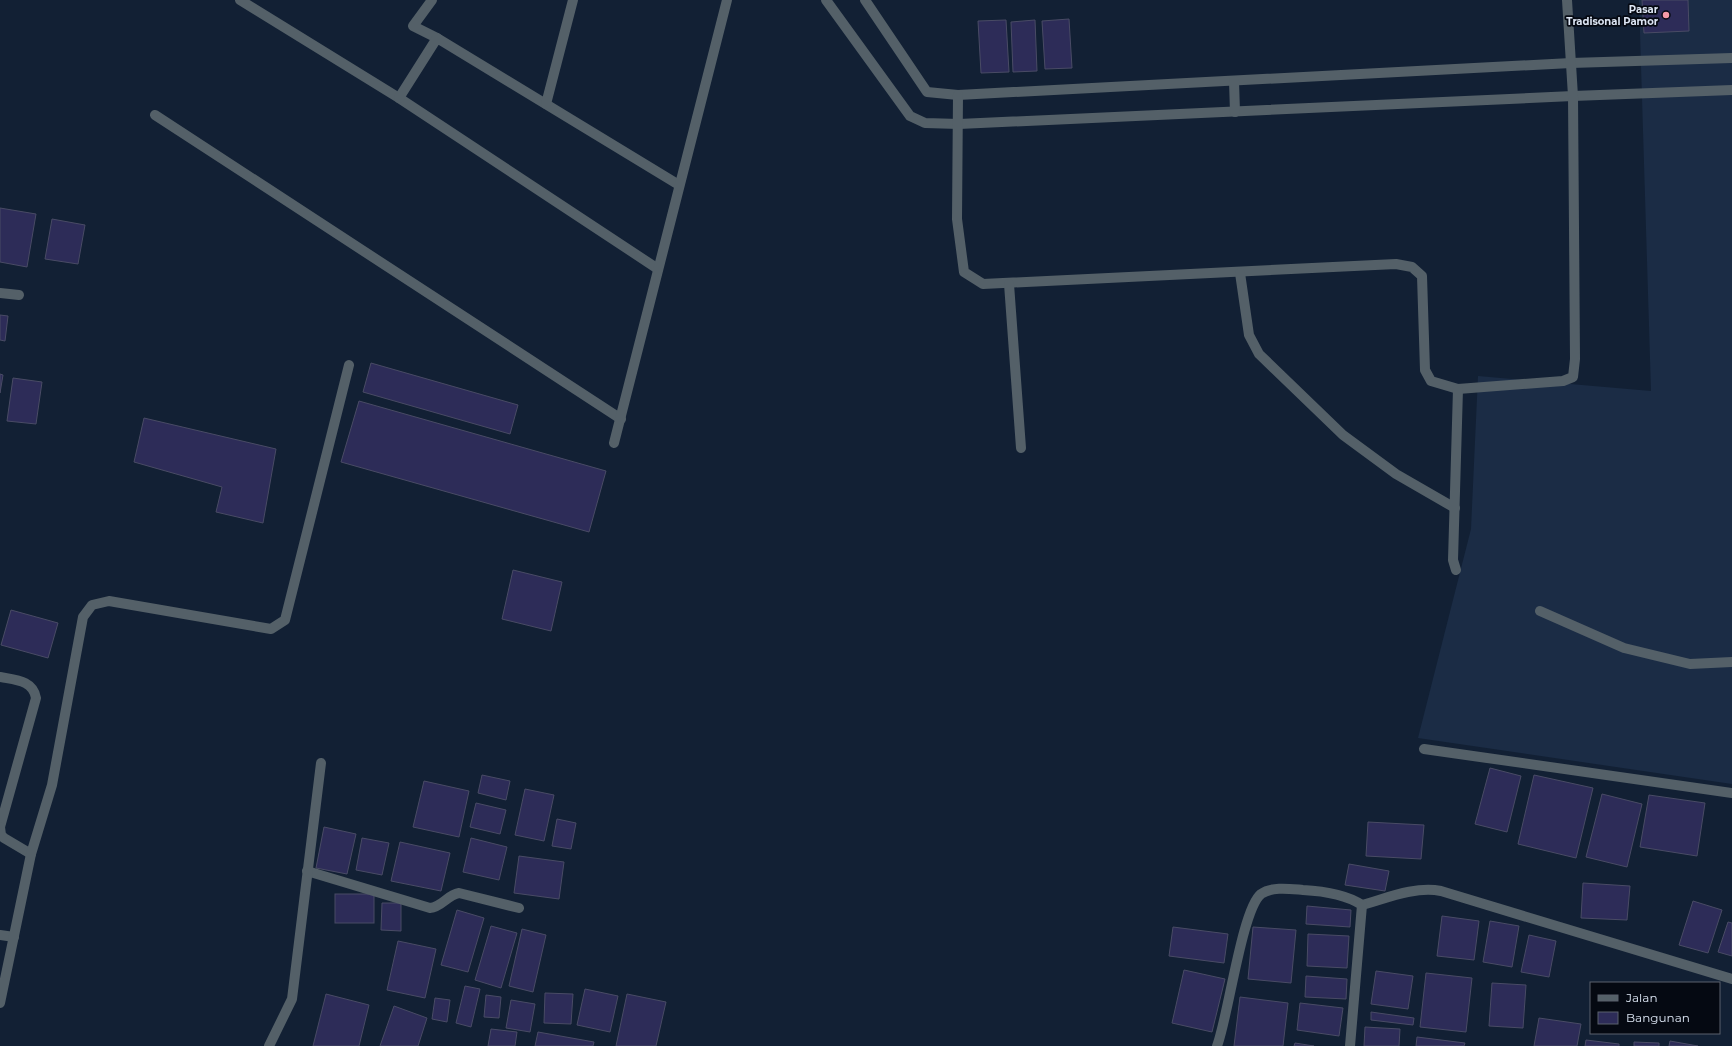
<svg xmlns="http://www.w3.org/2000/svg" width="1732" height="1046" viewBox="0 0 1732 1046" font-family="Montserrat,sans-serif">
<rect width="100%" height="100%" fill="#122034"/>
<path fill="#1b2c45" d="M 1639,0 L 1732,0 L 1732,784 L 1418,738 L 1471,529 L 1478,376 L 1651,391 Z"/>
<g fill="#2d2c58" stroke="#494b65">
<path d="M 1642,0 L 1688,0 L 1689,31 L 1644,33 Z"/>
<path d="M 1069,19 L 1072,68 L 1045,69 L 1042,21 Z"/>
<path d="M 1006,20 L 1009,72 L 981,73 L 978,21 Z"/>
<path d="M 1035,20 L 1037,71 L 1013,72 L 1011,22 Z"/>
<path d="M 0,208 L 36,214 L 27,267 L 0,262 Z"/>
<path d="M 52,219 L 85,225 L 78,264 L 45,259 Z"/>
<path d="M 0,315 L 8,316 L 5,341 L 0,340 Z"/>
<path d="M 371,363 L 518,405 L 510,434 L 363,392 Z"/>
<path d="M 0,374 L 3,375 L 0,393 Z"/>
<path d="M 13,378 L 42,382 L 36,424 L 7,421 Z"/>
<path d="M 359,401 L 606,471 L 589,532 L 341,462 Z"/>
<path d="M 144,418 L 276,449 L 263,523 L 216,512 L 222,487 L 134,462 Z"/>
<path d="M 513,570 L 562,582 L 551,631 L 502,619 Z"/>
<path d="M 11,610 L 58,623 L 48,658 L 1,645 Z"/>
<path d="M 1490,768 L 1521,776 L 1507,832 L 1475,824 Z"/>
<path d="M 482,775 L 510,781 L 506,800 L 478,793 Z"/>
<path d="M 1534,775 L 1593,788 L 1576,858 L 1518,844 Z"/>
<path d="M 424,781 L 469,791 L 459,837 L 413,827 Z"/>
<path d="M 525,789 L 554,795 L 544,841 L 515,835 Z"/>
<path d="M 1602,794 L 1642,804 L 1627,867 L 1586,857 Z"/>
<path d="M 1649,795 L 1705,803 L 1697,856 L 1640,847 Z"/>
<path d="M 476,803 L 506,810 L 500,834 L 470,827 Z"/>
<path d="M 557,819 L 576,823 L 571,849 L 552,846 Z"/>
<path d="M 1368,822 L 1424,825 L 1421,859 L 1366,856 Z"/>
<path d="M 324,827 L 356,834 L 347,874 L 316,868 Z"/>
<path d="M 362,838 L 389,843 L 382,875 L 356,870 Z"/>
<path d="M 471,838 L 507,847 L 499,880 L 463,872 Z"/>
<path d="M 400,842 L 450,853 L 441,891 L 391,881 Z"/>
<path d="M 519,856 L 564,862 L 559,899 L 514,893 Z"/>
<path d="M 1349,864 L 1389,871 L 1385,891 L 1345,885 Z"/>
<path d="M 1583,883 L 1630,886 L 1627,920 L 1581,918 Z"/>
<rect x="335" y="894" width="39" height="29"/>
<path d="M 1693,901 L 1722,910 L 1708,953 L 1679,945 Z"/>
<path d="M 382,903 L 401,903 L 401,931 L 381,930 Z"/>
<path d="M 1307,906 L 1351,910 L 1350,927 L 1306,924 Z"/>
<path d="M 457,910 L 484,918 L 468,972 L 441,965 Z"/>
<path d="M 1442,916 L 1479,921 L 1474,960 L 1437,956 Z"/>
<path d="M 1490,921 L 1519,926 L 1512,967 L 1483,962 Z"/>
<path d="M 1728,922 L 1732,923 L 1732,956 L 1718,952 Z"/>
<path d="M 491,926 L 517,933 L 501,988 L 475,980 Z"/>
<path d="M 1173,927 L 1228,934 L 1224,963 L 1169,956 Z"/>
<path d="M 1253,927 L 1296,930 L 1291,983 L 1248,979 Z"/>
<path d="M 522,929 L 546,935 L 533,992 L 509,986 Z"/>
<path d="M 1308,934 L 1349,936 L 1347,968 L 1307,966 Z"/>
<path d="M 1529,935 L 1556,941 L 1549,977 L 1521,972 Z"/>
<path d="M 398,941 L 436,949 L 425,998 L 387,990 Z"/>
<path d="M 1184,970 L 1225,979 L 1212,1032 L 1172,1023 Z"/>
<path d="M 1376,971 L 1413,976 L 1408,1009 L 1371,1004 Z"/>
<path d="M 1426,973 L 1472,978 L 1466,1032 L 1420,1027 Z"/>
<path d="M 1306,976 L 1347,979 L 1346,999 L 1305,997 Z"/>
<path d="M 1492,983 L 1526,985 L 1523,1028 L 1489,1026 Z"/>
<path d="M 465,986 L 480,989 L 471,1027 L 456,1023 Z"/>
<path d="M 585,989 L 618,996 L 610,1032 L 577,1025 Z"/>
<path d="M 545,993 L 573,994 L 571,1024 L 544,1023 Z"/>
<path d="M 326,994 L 369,1005 L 359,1046 L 313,1046 Z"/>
<path d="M 627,994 L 666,1002 L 656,1046 L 616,1046 Z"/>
<path d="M 486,995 L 501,997 L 499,1018 L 484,1017 Z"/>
<path d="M 1240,997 L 1288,1003 L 1283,1046 L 1234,1046 Z"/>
<path d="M 435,998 L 450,1000 L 447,1022 L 432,1019 Z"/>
<path d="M 511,1000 L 535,1004 L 530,1032 L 506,1028 Z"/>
<path d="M 1300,1003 L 1343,1008 L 1339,1036 L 1297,1030 Z"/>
<path d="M 394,1006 L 427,1018 L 418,1046 L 380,1046 Z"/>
<path d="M 1371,1012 L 1414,1018 L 1413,1025 L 1371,1020 Z"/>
<path d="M 1539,1018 L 1581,1024 L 1577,1046 L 1534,1046 Z"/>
<path d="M 1365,1027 L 1400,1029 L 1399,1046 L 1364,1046 Z"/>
<path d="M 491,1029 L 517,1032 L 515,1046 L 488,1046 Z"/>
<path d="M 538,1032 L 594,1042 L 593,1046 L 535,1046 Z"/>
<path d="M 1417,1037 L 1465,1043 L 1464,1046 L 1416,1046 Z"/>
<path d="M 1586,1040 L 1619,1044 L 1619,1046 L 1585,1046 Z"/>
<path d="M 1670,1041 L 1698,1046 L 1669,1046 Z"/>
<path d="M 1634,1042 L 1659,1043 L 1659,1046 L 1634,1046 Z"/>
<path d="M 1295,1043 L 1314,1046 L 1294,1046 Z"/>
</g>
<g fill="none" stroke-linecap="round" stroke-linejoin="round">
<g stroke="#546068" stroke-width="10">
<path d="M 240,0 L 399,98 L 658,269"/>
<path d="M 432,0 L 413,26 L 437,38"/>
<path d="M 826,0 L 910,116 L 925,123 L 959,124 L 1573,96 L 1732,90"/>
<path d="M 865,0 L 927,92 L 958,95 L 1571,63 L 1732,58"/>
<path d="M 1234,81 L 1235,112"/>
<path d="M 958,95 L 957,219 L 964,272 L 983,284 L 1396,264 L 1412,267 L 1422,276 L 1425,370 L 1431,381 L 1458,389 L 1563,381 L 1573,377 L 1575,359 L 1573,96 L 1567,0"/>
<path d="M 399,98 L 437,38 L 679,185"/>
<path d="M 546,104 L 573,0"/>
<path d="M 155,115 L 621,419"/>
<path d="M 1240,273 L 1249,335 L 1259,354 L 1343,435 L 1396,474 L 1455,508"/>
<path d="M 1009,284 L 1021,448"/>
<path d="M 0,293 L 19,295"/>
<path d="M 614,443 L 727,0"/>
<path d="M 1456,570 L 1453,560 L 1458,389"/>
<path d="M 1540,611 L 1624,648 L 1690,664 L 1732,662"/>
<path d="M 0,677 C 15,680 33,680 36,698 L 0,827"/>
<path d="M 1424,749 L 1732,793"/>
<path d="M 0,827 L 1,835 L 4,838 L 31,854"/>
<path d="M 307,871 L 430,908 C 442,907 447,895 459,893 L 519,908"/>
<path d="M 1362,905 C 1387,898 1415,886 1441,891 L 1732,979"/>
<path d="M 0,935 L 14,937"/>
<path d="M 0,1003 L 31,854 L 52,785 L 83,617 L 92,605 L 109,601 L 271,629 L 285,620 L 349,365"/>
<path d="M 269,1046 L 292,999 L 321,763"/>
<path d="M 1217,1046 C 1228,1018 1242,909 1261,894 C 1272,886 1291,889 1303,890 C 1323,891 1345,894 1362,905 L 1350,1046"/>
</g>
</g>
<circle fill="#f49aa6" stroke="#050912" stroke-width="1.5" cx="1666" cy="15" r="4"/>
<g text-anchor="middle" stroke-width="3.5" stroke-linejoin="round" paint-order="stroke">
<g font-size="10" font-weight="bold" fill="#dce5f3" stroke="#050912" text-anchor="end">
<text x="1658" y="13">Pasar<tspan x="1658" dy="12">Tradisonal Pamor</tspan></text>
</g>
</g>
<rect x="1590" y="982" width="130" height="52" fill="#050912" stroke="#5b616c"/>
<rect x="1598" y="995" width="20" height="6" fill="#546068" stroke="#5b616c"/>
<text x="1626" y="1002" font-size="12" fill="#dce5f3">Jalan</text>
<rect x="1598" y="1012" width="20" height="12" fill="#2d2c58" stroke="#5b616c"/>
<text x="1626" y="1022" font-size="12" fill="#dce5f3">Bangunan</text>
</svg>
